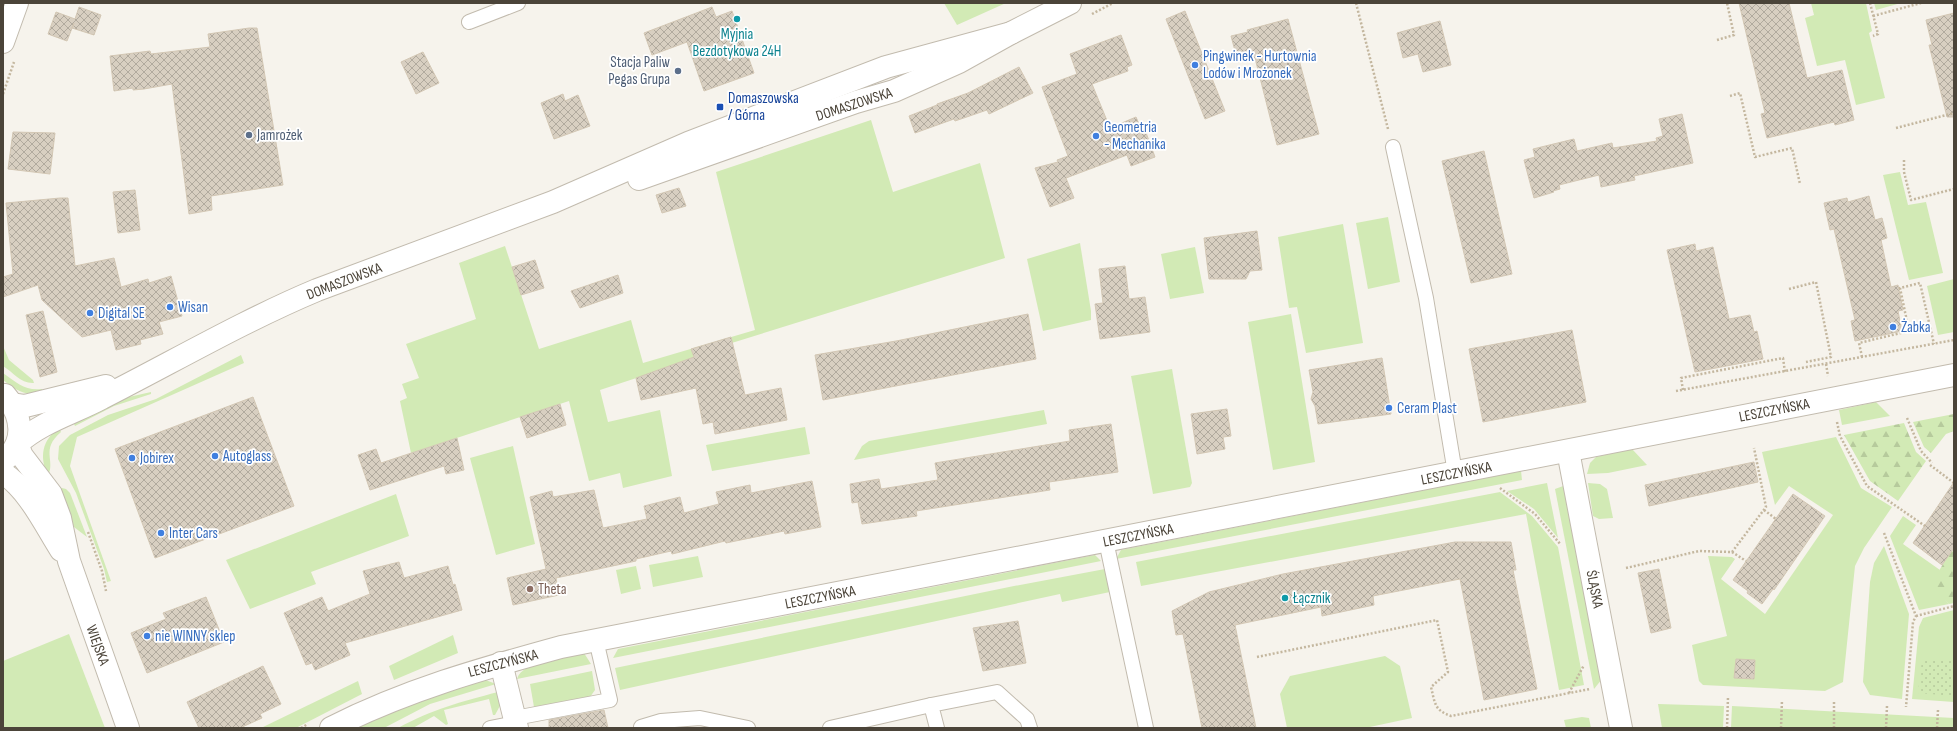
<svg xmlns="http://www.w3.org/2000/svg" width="1957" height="731" viewBox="0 0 1957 731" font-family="'Sofia Sans Condensed',sans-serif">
<defs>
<pattern id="forest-firs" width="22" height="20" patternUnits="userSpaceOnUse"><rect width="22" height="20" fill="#d2eab5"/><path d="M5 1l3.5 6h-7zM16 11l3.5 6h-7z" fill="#b6ca9c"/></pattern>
<pattern id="park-dots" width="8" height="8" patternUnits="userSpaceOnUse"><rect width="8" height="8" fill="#d2eab5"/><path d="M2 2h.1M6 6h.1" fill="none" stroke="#b6ca9c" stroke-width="1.8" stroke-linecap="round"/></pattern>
<pattern id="building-cross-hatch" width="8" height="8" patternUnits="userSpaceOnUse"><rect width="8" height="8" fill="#d8cfc1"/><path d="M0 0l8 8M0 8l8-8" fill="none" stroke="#b1aa9e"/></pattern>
</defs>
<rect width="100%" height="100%" fill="#f6f3ec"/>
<g fill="#d2eab5">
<path d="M 944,3 L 1006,3 L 957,25 Z"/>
<path d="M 1811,3 L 1866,3 L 1872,31 L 1869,33 L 1885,98 L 1856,105 L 1845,60 L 1817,66 L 1805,18 L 1814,15 Z"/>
<path d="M 1874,3 L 1901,3 L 1876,10 Z"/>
<path d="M 871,120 L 893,192 L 980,163 L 1005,258 L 693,355 L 694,359 L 600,390 L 608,422 L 660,410 L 672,476 L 623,488 L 620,473 L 589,481 L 569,401 L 411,453 L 400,401 L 407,398 L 402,384 L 419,378 L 406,344 L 476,319 L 459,263 L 505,246 L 539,349 L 631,320 L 643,363 L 755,330 L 716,172 Z"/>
<path d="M 1900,172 L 1908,205 L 1926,202 L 1943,273 L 1909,280 L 1883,175 Z"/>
<path d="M 1388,217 L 1400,282 L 1368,289 L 1356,223 Z"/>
<path d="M 1343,224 L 1363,343 L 1306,353 L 1297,307 L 1289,308 L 1278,237 Z"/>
<path d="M 1080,243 L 1091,311 L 1091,320 L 1043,331 L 1027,259 Z"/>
<path d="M 1195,247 L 1204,293 L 1170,299 L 1161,254 Z"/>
<path d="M 1954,279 L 1954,332 L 1938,335 L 1927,286 Z"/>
<path d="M 1291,314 L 1315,462 L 1273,470 L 1248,322 Z"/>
<path d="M 3,346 L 9,360 L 33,380 L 34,383 C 21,384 13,372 3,366 Z"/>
<path d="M 241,355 L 244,363 L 77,437 L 70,466 L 111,581 L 107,582 L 104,569 L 76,493 L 58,459 L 59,446 L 70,435 L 108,415 L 156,399 Z"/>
<path d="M 1172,369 L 1192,483 L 1190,487 L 1153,494 L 1131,376 Z"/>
<path d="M 3,373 C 17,383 25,391 42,389 L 44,394 C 23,395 19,392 3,380 Z"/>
<path d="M 151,392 L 151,394 L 114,406 L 75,426 L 73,422 L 120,399 Z"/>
<path d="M 1876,402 L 1890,416 L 1842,425 L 1839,410 Z"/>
<path d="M 1044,410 L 1047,424 L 854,460 L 862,446 L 869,441 Z"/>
<path d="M 805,427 L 810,454 L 712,471 L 706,445 Z"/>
<path d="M 59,428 L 61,432 C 40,450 56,460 48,476 C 39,457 42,440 59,428 Z"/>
<path d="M 1836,437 L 1861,488 L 1892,507 L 1864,548 L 1855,566 L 1843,682 L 1825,691 L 1703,685 L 1699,681 L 1692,645 L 1727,636 L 1708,556 L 1732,557 L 1735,559 L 1721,579 L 1765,614 L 1833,515 L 1789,486 L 1775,505 L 1762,452 Z"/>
<path d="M 513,446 L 535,544 L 496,555 L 470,458 Z"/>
<path d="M 1632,449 L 1647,465 L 1608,473 L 1587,474 L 1590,463 L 1596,457 Z"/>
<path d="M 1521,471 L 1522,480 L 1116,559 L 1121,550 Z"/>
<path d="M 1547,483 L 1558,538 L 1534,509 L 1507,491 Z"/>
<path d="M 1588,483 L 1600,484 L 1607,489 L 1613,518 L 1599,519 L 1593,516 Z"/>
<path d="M 1566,485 L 1602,679 L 1594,689 L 1555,489 Z"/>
<path d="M 58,487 L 66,489 L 70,493 L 87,537 L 70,524 Z"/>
<path d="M 1500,492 L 1532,516 L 1558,547 L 1584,685 L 1559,690 L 1526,514 L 1141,586 L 1136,562 Z"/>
<path d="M 396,494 L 409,536 L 311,572 L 316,584 L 250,609 L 226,560 Z"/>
<path d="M 1903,516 L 1916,525 L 1903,544 L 1940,570 C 1932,590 1935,590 1949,604 L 1919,610 L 1890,536 Z"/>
<path d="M 1884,546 L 1909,614 L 1902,699 L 1870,695 L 1863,682 L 1870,582 L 1874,563 Z"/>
<path d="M 1095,555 L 1101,561 L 613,658 L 618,649 Z"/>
<path d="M 698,556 L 703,577 L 653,587 L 649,565 Z"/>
<path d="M 636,566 L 641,589 L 621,594 L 616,570 Z"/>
<path d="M 1105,569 L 1110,592 L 1062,602 L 1060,594 L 620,690 L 615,668 L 1014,586 Z"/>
<path d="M 1954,610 L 1954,702 L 1912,699 L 1919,627 L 1923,618 Z"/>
<path d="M 69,634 L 105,728 L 3,728 L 3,661 Z"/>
<path d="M 453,635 L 458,653 L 394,680 L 389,666 Z"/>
<path d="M 584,653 L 591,664 L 517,679 C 523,660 566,657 584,653 Z"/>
<path d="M 1385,656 L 1400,666 L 1412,718 L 1365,728 L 1287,728 L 1280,694 L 1290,676 Z"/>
<path d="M 592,671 L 595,690 L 590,697 L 534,707 L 530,684 Z"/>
<path d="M 483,679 L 496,684 L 430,704 L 384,728 L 358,728 L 410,703 Z"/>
<path d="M 358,681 L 362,694 L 296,728 L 261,728 Z"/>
<path d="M 498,692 L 502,702 L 495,715 L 493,715 L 489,699 L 444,710 L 448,724 L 446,725 L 434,716 L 413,728 L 398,728 C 433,709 460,702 498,692 Z"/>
<path d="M 1658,704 L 1724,706 L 1723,728 L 1662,728 Z"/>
<path d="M 1732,706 L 1954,718 L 1954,728 L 1731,728 Z"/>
<path d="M 1582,717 L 1589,718 L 1591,728 L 1566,728 L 1564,720 Z"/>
</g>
<g fill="url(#forest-firs)">
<path d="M 1954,414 L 1954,431 L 1946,434 L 1931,453 L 1924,447 L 1913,422 Z"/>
<path d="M 1904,423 L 1916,452 L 1926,461 L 1898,501 L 1870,481 L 1844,435 Z"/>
<path d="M 1952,551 L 1954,552 L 1954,603 L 1949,604 C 1945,600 1938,596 1935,591 C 1930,580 1946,560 1952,551 Z"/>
</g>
<path fill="url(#park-dots)" d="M 1922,659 L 1954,661 L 1954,696 L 1918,693 Z"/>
<g fill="url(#building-cross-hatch)" stroke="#d3c7b4">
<path d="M 1739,3 L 1789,3 L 1807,78 L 1842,70 L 1854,120 L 1835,125 L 1834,122 L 1767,138 L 1761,114 L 1765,113 Z"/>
<path d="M 79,7 L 101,15 L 94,35 L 72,28 L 74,23 L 67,41 L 48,34 L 56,12 L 75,19 Z"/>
<path d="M 712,7 L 716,17 L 732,11 L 754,73 L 704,91 L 687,42 L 652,55 L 644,33 Z"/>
<path d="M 1185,11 L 1225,111 L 1205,119 L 1166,19 Z"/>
<path d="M 1954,13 L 1954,117 L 1947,117 L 1929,45 L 1932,45 L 1926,20 Z"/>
<path d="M 1288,19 L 1319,134 L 1277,145 L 1255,58 L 1238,62 L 1231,36 L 1248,32 L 1247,30 Z"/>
<path d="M 1440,21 L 1451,65 L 1423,72 L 1418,54 L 1403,58 L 1397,33 Z"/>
<path d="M 249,28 L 257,28 L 283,185 L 211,196 L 212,210 L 189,214 L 172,84 L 144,89 L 133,90 L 133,88 L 114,91 L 110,56 L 150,51 L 151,54 L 210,47 L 208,34 Z"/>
<path d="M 1121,35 L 1132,65 L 1127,67 L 1128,71 L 1092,84 L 1110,128 L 1136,117 L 1142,131 L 1145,130 L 1155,157 L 1131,166 L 1127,155 L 1066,178 L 1074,198 L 1050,207 L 1035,168 L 1058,162 L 1057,160 L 1068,156 L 1042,87 L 1077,74 L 1070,54 Z"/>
<path d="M 423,52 L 439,83 L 416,94 L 401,62 Z"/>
<path d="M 1019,67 L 1033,93 L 989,114 L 987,110 L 955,121 L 954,119 L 915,133 L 909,116 L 937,105 L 937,104 L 968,93 Z"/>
<path d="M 563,94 L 565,101 L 578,95 L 590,126 L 554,139 L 541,103 Z"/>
<path d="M 1682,114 L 1693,163 L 1634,176 L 1635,180 L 1601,187 L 1599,175 L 1559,185 L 1560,189 L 1553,191 L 1554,192 L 1534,198 L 1524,160 L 1535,157 L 1533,149 L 1574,139 L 1577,151 L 1612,143 L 1613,148 L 1657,141 L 1656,138 L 1663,136 L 1659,119 Z"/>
<path d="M 13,132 L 55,133 L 50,174 L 8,169 Z"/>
<path d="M 1484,151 L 1512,274 L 1471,283 L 1442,161 Z"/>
<path d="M 679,188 L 686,206 L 662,213 L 656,195 Z"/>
<path d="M 135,190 L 140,230 L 118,233 L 113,192 Z"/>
<path d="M 1869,196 L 1875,220 L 1882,218 L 1887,238 L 1881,240 L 1891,287 L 1898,285 L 1903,310 L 1898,311 L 1902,331 L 1855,341 L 1851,321 L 1855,320 L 1834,229 L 1830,230 L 1824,203 L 1847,198 L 1848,202 Z"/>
<path d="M 60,198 L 68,198 L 75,266 L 114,258 L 121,287 L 148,279 L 149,283 L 171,276 L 182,316 L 159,322 L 163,334 L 140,340 L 141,344 L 116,350 L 111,330 L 82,337 L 42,300 L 38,285 L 3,297 L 3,277 L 13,274 L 6,203 Z"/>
<path d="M 1257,231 L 1262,270 L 1250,271 L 1246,279 L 1209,279 L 1204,238 Z"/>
<path d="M 1695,244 L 1696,251 L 1713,247 L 1729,319 L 1750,315 L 1754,332 L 1757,331 L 1763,359 L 1695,372 L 1667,250 Z"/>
<path d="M 535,260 L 544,288 L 521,295 L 512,267 Z"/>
<path d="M 1125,266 L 1129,299 L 1145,297 L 1150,332 L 1100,339 L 1095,304 L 1103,303 L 1099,269 Z"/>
<path d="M 618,275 L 623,293 L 580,308 L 571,291 Z"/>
<path d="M 43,311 L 57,372 L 40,377 L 26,315 Z"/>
<path d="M 1028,314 L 1036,359 L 823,400 L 815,355 L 896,341 Z"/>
<path d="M 1572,330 L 1586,402 L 1483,422 L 1469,349 Z"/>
<path d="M 731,337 L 745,395 L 781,388 L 787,420 L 715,434 L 713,422 L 703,424 L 696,388 L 641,400 L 636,378 L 694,357 L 691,349 Z"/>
<path d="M 1382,358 L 1391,414 L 1318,424 L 1315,406 L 1311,399 L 1313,392 L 1309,370 Z"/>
<path d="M 253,397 L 294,506 L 155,558 L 115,449 Z"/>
<path d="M 560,404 L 566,425 L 527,438 L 520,417 Z"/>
<path d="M 1227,409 L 1231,436 L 1223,437 L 1225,449 L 1197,454 L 1191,414 Z"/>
<path d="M 1111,424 L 1118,472 L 1049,482 L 1050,490 L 916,511 L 917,516 L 862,524 L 858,502 L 852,503 L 850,484 L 879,479 L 881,489 L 938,480 L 935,463 L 1070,441 L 1069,430 Z"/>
<path d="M 457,438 L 464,470 L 446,474 L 444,466 L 370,490 L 358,455 L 376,449 L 381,463 Z"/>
<path d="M 1754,462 L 1758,482 L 1649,506 L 1645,485 Z"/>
<path d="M 812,481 L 821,527 L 785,534 L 784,531 L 726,543 L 725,541 L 672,554 L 671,551 L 636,559 L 636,561 L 556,578 L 559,595 L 513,605 L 507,578 L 546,569 L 530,497 L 552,491 L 553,497 L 594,490 L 603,528 L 647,519 L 644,506 L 680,497 L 684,513 L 719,504 L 716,492 L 750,485 L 751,493 Z"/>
<path d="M 1954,482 L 1954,548 L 1942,565 L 1913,543 Z"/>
<path d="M 1793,494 L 1825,516 L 1774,590 L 1773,589 L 1762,604 L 1747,593 L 1748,591 L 1733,580 Z"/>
<path d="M 1455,542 L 1511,542 L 1516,570 L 1513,570 L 1537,689 L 1484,700 L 1460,579 L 1373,596 L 1374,605 L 1322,616 L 1321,607 L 1235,625 L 1256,728 L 1202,728 L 1183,634 L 1176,635 L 1172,611 L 1209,592 L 1283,574 Z"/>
<path d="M 399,562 L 404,578 L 448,566 L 453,585 L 455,584 L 462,610 L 345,643 L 350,655 L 315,670 L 312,663 L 306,665 L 284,613 L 322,597 L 328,611 L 370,594 L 363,571 Z"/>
<path d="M 1659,569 L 1671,628 L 1651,633 L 1638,573 Z"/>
<path d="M 206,597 L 224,642 L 147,673 L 131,633 L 166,619 L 163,613 Z"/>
<path d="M 1018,621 L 1026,663 L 983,671 L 973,628 Z"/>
<path d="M 1736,659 L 1755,660 L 1754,679 L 1734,678 Z"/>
<path d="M 263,666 L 281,704 L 260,714 L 262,718 L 240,728 L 199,728 L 187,702 Z"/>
<path d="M 604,710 L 608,728 L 549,728 L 549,720 Z"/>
</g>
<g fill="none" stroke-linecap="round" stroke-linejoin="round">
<defs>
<g id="service">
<path d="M 469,22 L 518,3"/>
<path d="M 1393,147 L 1426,298 L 1455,473"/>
<path d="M 1106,541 L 1146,728"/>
<path d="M 515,718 L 610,700 L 596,640"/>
<path d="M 641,727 L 661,721 L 700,718 L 748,728"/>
<path d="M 490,728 L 516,723"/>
<path d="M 830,728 L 931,705"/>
<path d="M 937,728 L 931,705 L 997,692 L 1027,719 L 1030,728"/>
</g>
<g id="minor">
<path d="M 3,42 L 17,3"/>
<path d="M 17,444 L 22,456 L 51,494 L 60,518 L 69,561 L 128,728"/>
<path d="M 1568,451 L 1621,728"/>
<path d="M 3,473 C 29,490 45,525 61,550"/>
<path d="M 501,663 L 517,728"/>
<path d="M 331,728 C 406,690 481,669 561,647 L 1954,375"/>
</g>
<g id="tertiary">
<path d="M 639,179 L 856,102 L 894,91 L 959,62 L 1011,33 L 1070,3"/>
<path d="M 12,404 L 25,406 L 106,386"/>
<path d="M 17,444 C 41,422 74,413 102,398 C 173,362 243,321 317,290 L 553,202 L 688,143 L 886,67 L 1011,33"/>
<path d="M 3,461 C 27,443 22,415 5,395"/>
</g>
</defs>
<use href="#service" stroke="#c2bbae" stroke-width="16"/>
<use href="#minor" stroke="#c2bbae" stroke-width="24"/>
<use href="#tertiary" stroke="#c2bbae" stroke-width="24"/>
<g stroke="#c4b79f" stroke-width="2.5" stroke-dasharray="2 2" stroke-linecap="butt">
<path d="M 1356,3 L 1388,129"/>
<path d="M 1870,3 L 1878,34 L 1873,36"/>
<path d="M 1092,14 L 1113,3"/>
<path d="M 1873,16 L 1921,3"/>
<path d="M 1717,40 L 1734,35 L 1727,3"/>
<path d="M 3,94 L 14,62"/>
<path d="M 1730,96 L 1740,93 L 1755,157 L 1792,148 L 1800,184"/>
<path d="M 1896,128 L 1954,113"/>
<path d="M 1904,160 L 1904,172 L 1911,200 L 1954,189"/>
<path d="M 1789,289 L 1816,282 L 1831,357 L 1806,362"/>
<path d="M 1862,357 L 1859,343 L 1909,331 L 1900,288 L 1920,283 L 1934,344"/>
<path d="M 1826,364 L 1828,376"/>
<path d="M 1683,390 L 1681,378 L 1783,358 L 1785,372"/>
<path d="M 1676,391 L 1954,340"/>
<path d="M 1907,418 L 1921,451 L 1932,463"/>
<path d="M 1837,422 L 1840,436 L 1867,486 L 1925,526"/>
<path d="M 1930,465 L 1954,483"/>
<path d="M 1500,488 L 1535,514 L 1561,545"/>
<path d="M 1764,510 L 1776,519"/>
<path d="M 88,532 L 102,571 L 106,591"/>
<path d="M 1884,533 L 1916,616 L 1913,622 L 1906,707"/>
<path d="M 1732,552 L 1746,561"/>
<path d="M 1626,568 L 1699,551 L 1732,552 L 1766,507 L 1754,448"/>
<path d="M 1916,616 L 1954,606"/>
<path d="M 1257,657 L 1437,620 L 1448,672 L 1431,687 C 1435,703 1434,710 1451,716 L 1590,689"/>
<path d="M 1569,693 L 1584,665"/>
<path d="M 1834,702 L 1834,728"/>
<path d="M 301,728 L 308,724"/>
<path d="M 1727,728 L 1728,697"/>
<path d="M 1781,728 L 1782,700"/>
<path d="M 1886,728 L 1887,706"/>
<path d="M 1937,728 L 1938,710"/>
</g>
<use href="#service" stroke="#fff" stroke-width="14"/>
<use href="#minor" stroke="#fff" stroke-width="22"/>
<use href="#tertiary" stroke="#fff" stroke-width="22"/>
</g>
<g fill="#0f9aa8" stroke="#fff" stroke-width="1.5">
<circle cx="737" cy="19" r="4"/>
<circle cx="1285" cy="598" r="4"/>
</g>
<g fill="#3f7fe0" stroke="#fff" stroke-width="1.5">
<circle cx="1195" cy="65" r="4"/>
<circle cx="1096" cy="136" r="4"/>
<circle cx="170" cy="307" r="4"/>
<circle cx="90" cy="313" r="4"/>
<circle cx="1893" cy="327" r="4"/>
<circle cx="1389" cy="408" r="4"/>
<circle cx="215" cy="456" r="4"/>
<circle cx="132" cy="458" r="4"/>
<circle cx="161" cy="533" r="4"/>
<circle cx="147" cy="636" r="4"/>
</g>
<g fill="#5c6f8a" stroke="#fff" stroke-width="1.5">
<circle cx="678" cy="71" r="4"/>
<circle cx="249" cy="135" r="4"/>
</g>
<rect fill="#1a4fb4" stroke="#fff" stroke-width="1.5" x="716" y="103" width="8" height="8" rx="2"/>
<circle fill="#8d6e63" stroke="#fff" stroke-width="1.5" cx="530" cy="589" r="4"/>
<g text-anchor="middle" stroke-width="3.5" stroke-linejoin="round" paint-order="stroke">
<g font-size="15" fill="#0d838f" stroke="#fff">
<text x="737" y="39">Myjnia<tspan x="737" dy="17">Bezdotykowa 24H</tspan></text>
<text x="1293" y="603" text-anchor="start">Łącznik</text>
</g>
<g font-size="15" fill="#366cbe" stroke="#fff" text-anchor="start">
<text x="1203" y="61">Pingwinek - Hurtownia<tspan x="1203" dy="17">Lodów i Mrożonek</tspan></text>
<text x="1104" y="132">Geometria<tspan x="1104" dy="17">- Mechanika</tspan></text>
<text x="178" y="312">Wisan</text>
<text x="98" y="318">Digital SE</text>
<text x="1901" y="332">Żabka</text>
<text x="1397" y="413">Ceram Plast</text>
<text x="223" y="461">Autoglass</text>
<text x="140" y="463">Jobirex</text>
<text x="169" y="538">Inter Cars</text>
<text x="155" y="641">nie WINNY sklep</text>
</g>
<g font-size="15" fill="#4e5e75" stroke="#fff" text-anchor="end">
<text x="670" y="67">Stacja Paliw<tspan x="670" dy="17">Pegas Grupa</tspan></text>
<text x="257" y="140" text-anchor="start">Jamrożek</text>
</g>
<g font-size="15" fill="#164399" stroke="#fff" text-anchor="start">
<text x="728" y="103">Domaszowska<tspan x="728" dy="17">/ Górna</tspan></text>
</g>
<g font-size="15" fill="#4b4439" stroke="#fff">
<text transform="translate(854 104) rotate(-18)" y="5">DOMASZOWSKA</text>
<text transform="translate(344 281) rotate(-21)" y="5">DOMASZOWSKA</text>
<text transform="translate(1774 410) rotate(-11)" y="5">LESZCZYŃSKA</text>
<text transform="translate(1456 473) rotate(-11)" y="5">LESZCZYŃSKA</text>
<text transform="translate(1138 535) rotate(-11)" y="5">LESZCZYŃSKA</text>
<text transform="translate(1595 589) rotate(79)" y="5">ŚLĄSKA</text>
<text transform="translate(820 597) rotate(-11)" y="5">LESZCZYŃSKA</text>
<text transform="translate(98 645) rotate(70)" y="5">WIEJSKA</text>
<text transform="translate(503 663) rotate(-15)" y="5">LESZCZYŃSKA</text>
</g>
<g font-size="15" fill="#785e54" stroke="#fff" text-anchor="start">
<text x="538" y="594">Theta</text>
</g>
</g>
<rect width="1957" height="731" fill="none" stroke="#4b4439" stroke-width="8"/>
</svg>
